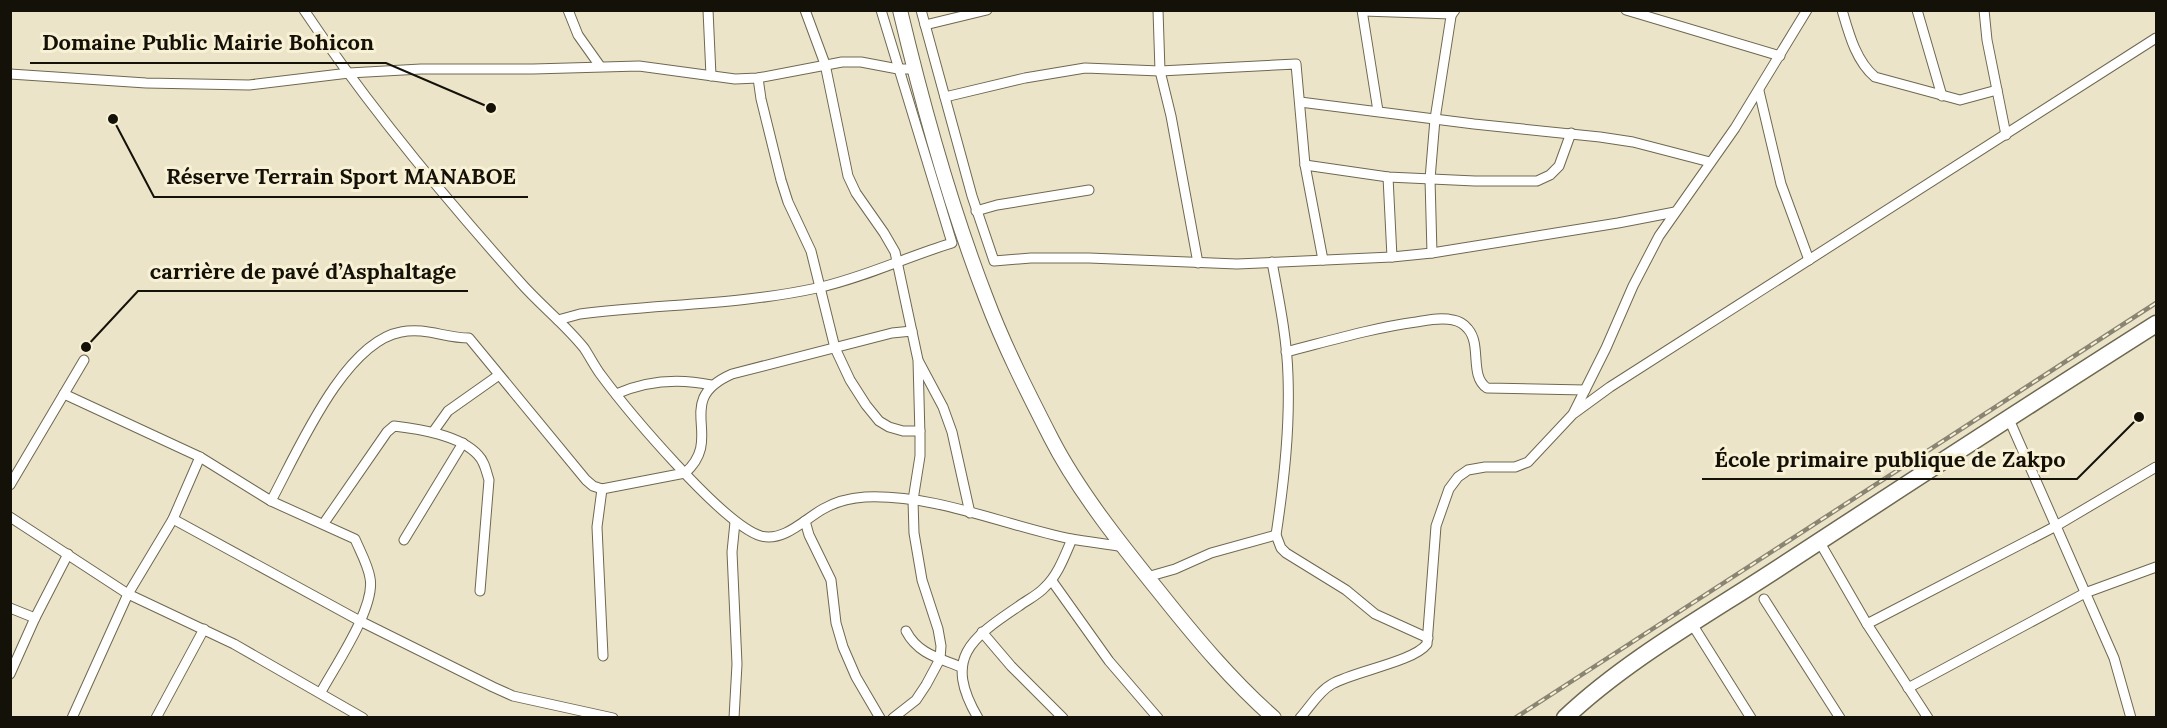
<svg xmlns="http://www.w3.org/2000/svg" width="2167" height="728" viewBox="0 0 2167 728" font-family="Lora,serif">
<rect width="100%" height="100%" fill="#ebe4c9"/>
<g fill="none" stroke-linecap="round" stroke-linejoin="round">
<defs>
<g id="street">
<path d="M 304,10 C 368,106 443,196 520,282 C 540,305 565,324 584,348 C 590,357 595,367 601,375 C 627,410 723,525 761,536 C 784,542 805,519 823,509 C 835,502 851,498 865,497 C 936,494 1003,525 1071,539 C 1089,542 1107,544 1125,547"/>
<path d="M 568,10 L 578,35 L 600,66"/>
<path d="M 708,10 L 711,76"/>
<path d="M 805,10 L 825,64 L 848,176 L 856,193 L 884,233 L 895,252 L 918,360 L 920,436 L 920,456 L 913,500 L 914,533 L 922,580 L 938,629 L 941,646 L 940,659 L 926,685 L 916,700 L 893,718"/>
<path d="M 921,10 L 972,196 L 994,261 L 1031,258 L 1089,258 L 1237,264 L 1392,257 L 1432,253 L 1618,223 L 1675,212"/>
<path d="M 1158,10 L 1160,71 L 1171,116 L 1198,263"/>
<path d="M 1362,10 L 1378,111"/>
<path d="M 1626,10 L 1780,56"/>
<path d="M 1842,10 C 1849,34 1856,61 1875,77 L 1960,100 L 1997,90"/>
<path d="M 1917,10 L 1942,96"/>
<path d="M 1984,10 L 1987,40 L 2006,135"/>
<path d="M 1363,11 L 1452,14 L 1455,10"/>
<path d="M 925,25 L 987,10"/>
<path d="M 10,74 L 146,83 L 249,85 L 349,73 L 421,69 L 533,69 L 639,66 L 735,79 L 758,78 L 842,62 L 861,62 L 898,69 L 914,69"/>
<path d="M 758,78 L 761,99 L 781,180 L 788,202 L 811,251 L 835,348 L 850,380 L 866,405 L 879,421 L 889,427 L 903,431 L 920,431"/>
<path d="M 1759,91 L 1781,184 L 1809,260"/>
<path d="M 945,97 L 1025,78 L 1085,68 L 1160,71 L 1296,64 L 1305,165 L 1323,260"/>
<path d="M 1300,102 L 1474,124 L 1600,137 L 1633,142 L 1710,162"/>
<path d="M 1305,165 L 1388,177 L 1475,181 L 1537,181 L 1550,175 L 1559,166 L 1571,133"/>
<path d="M 1388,177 L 1392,257"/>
<path d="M 976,211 L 997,205 L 1089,190"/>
<path d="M 1432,253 L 1430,179 L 1435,119 L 1452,10"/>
<path d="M 1272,262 C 1279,300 1287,338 1288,376 C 1290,430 1284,482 1276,535 L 1281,548 L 1286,553 L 1346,590 L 1375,614 L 1428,638"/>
<path d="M 558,320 L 580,314 C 659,304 739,305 817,288 C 863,278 906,257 952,243 L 881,10"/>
<path d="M 1286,352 C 1329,341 1372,328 1416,322 C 1428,320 1441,317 1453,320 C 1459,321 1464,324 1468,329 C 1482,345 1469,376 1487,388 L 1585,390"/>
<path d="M 919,362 L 943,407 L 952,432 L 970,513"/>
<path d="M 64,394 L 200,457 L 271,501 L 355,539 C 360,551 368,565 370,578 C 376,607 335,666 321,692"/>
<path d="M 616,394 C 648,380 678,378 711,385"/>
<path d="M 1574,412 L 1606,348 L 1633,286 L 1659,236 L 1735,128 L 1807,10"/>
<path d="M 2008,417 L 2114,658 L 2131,718"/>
<path d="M 433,432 L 448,411 L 499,375"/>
<path d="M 10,485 L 84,360"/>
<path d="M 602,489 L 597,527 L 603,656"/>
<path d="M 271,501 C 297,453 344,342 401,332 C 425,327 445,338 469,338 L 586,480 L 593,486 L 602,489 L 685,473 C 726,437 671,401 732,374 L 892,333 L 912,331"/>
<path d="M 10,517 L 128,594 L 234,644 L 363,718"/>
<path d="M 173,519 L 360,621 L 493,687 L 513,696 L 613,718"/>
<path d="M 805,521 L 809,535 L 831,580 L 836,623 L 843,647 L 856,677 L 880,718"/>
<path d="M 324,523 L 387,432 L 394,426 C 419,429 460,435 478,455 C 485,462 486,471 489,480 L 480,591"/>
<path d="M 404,540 L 463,443"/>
<path d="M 1819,541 L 1867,624 L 1928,718"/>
<path d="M 1147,577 L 1175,569 L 1211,553 L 1276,535"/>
<path d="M 1052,581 L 1109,661 L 1158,718"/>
<path d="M 1764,599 L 1840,718"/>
<path d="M 10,608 L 35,618"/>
<path d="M 1692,624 L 1751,718"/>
<path d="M 1867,624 L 2056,526 L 2156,467"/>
<path d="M 906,631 C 918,654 939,658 961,667"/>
<path d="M 982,632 L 1011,666 L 1063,718"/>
<path d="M 10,674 L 35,618 L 68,554"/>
<path d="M 1908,688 L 2085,593 L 2156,567"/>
<path d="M 72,718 L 128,594 L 173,519 L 200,457"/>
<path d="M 156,718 L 204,629"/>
<path d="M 734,718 L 737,664 L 732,552 L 735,522"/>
<path d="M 978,718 C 943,658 970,639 1019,606 C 1027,600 1038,595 1045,587 C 1058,575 1065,555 1072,539"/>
<path d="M 1300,718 C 1310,707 1319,691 1332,684 C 1355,671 1413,662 1427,644 L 1436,526 L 1449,489 L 1458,477 L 1468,470 L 1485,467 L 1515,467 L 1528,462 L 1573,414 L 1610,387 L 2156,38"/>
</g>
<path id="secondary" d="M 900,10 C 923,107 950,205 986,298 C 1004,346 1028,393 1051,438 C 1078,491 1123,547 1161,594 C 1196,638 1232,681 1274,718"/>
<path id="highway" d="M 1565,718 C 1625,661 1705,616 1774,571 C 1901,488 2028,405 2156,324"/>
</defs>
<use href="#street" stroke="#6e6850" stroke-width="11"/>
<use href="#secondary" stroke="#6e6850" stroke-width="16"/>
<use href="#highway" stroke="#6e6850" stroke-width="19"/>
<use href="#street" stroke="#fff" stroke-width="9"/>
<use href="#secondary" stroke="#fff" stroke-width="14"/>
<use href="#highway" stroke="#fff" stroke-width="16"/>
<defs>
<path id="rail" d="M 1515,718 L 2156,303"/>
</defs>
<use href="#rail" stroke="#8a8572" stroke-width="4.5"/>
<use href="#rail" stroke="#f8f1d6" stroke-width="2" stroke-dasharray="7" stroke-linecap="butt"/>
</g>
<path fill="none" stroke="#141108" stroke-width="2" d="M491 108L386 63H30M113 119L154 197H528M86 347L138 291H468M2139 417L2077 479H1702"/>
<g fill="#141108" stroke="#f8f1d6" stroke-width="2">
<circle cx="491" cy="108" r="6"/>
<circle cx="113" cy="119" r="6"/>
<circle cx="86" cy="347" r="6"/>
<circle cx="2139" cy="417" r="6"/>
</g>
<g font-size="22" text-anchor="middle" font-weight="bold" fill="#141108" stroke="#f8f1d6" stroke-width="6" stroke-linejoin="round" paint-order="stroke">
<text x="208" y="50">Domaine Public Mairie Bohicon</text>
<text x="341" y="184">Réserve Terrain Sport MANABOE</text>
<text x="303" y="279">carrière de pavé d’Asphaltage</text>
<text x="1890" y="467">École primaire publique de Zakpo</text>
</g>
<rect width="2167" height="728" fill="none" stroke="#141108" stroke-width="24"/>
</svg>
